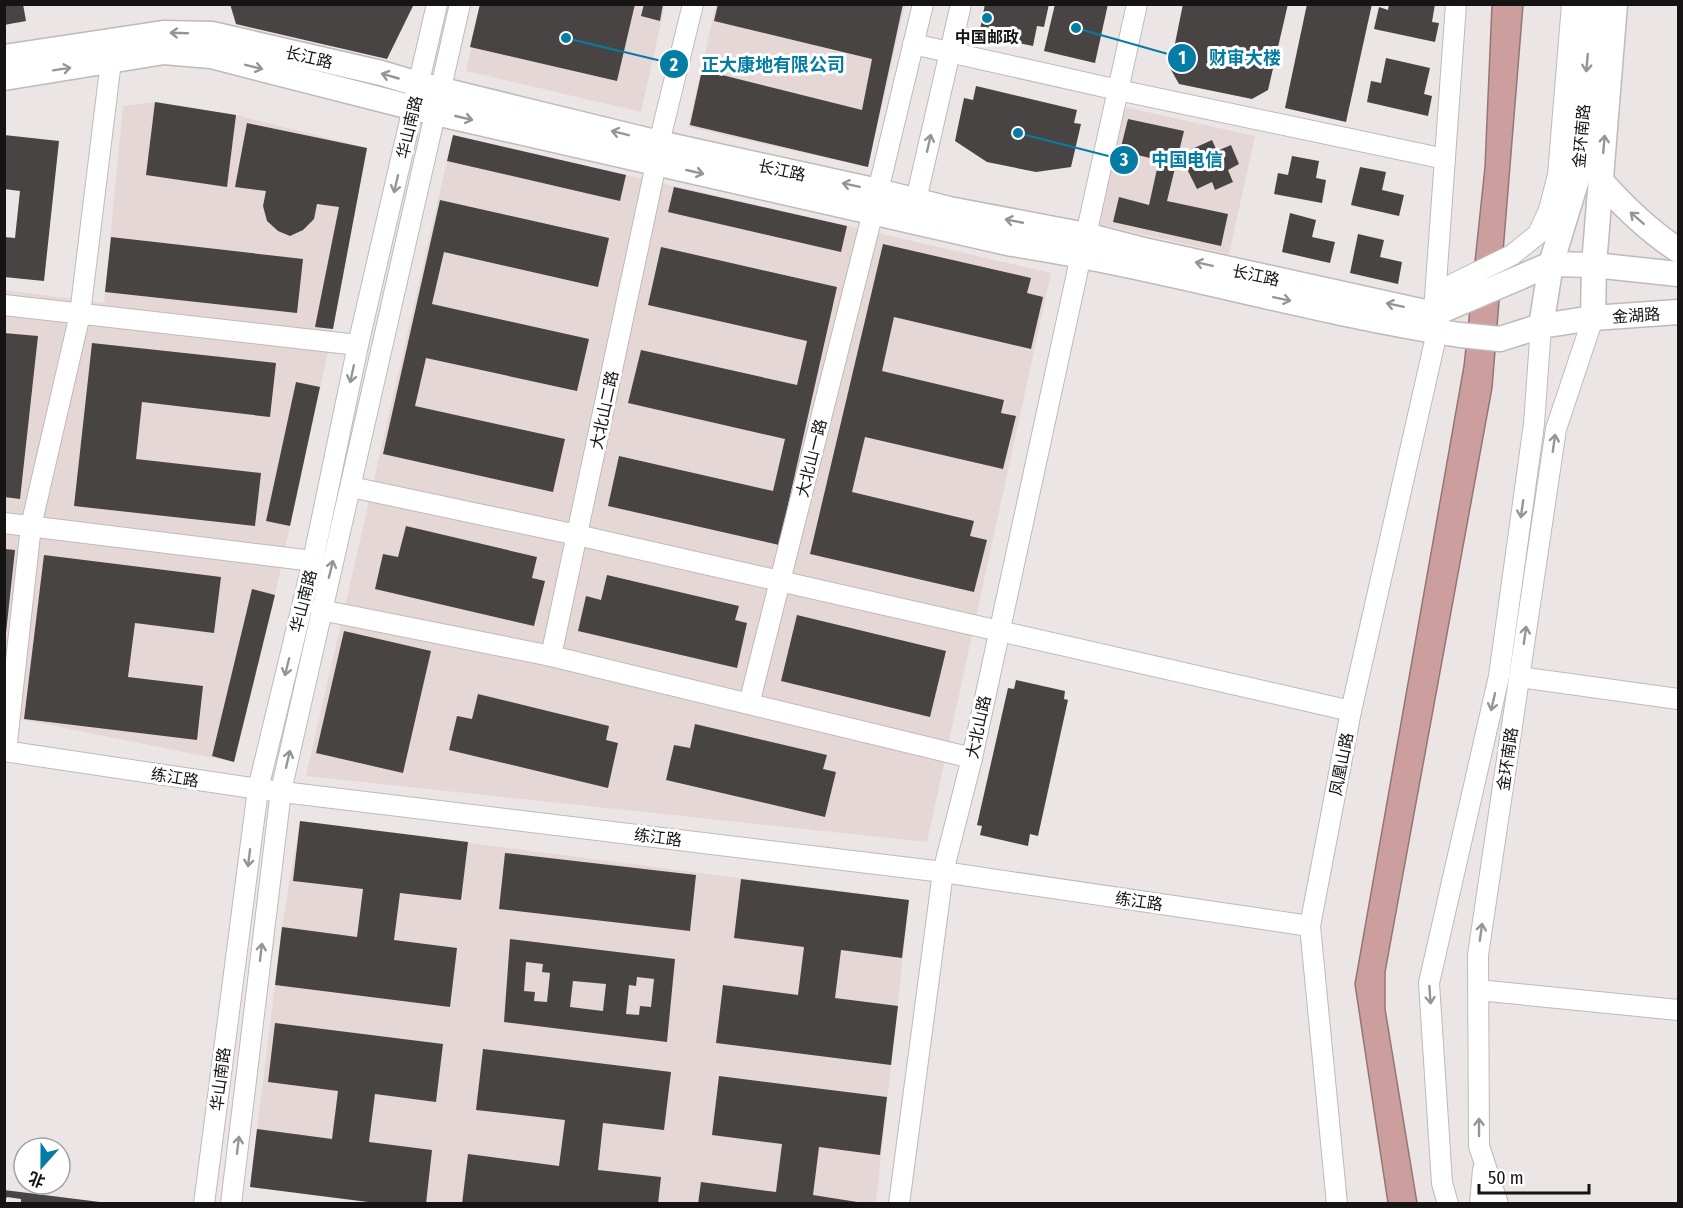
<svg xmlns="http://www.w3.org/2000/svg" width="1683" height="1208" viewBox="0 0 1683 1208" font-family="'Fira Sans Condensed','Noto Sans SC',sans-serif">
<rect width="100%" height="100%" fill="#ebe5e5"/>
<g fill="#e6d7d7">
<path d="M 481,5 L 665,5 L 641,112 L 466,71 Z"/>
<path d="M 716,5 L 905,5 L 868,167 L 688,127 Z"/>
<path d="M 155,102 L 236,115 L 367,148 L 333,329 L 275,595 L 234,762 L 5,716 L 5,290 L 104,303 L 123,106 Z"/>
<path d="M 1124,107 L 1255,136 L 1229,254 L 1098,224 Z"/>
<path d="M 453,135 L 1051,273 L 927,842 L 306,776 Z"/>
<path d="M 300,821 L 909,900 L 876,1203 L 377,1204 L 250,1187 L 282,927 Z"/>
</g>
<path fill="#cc9f9e" stroke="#957574" stroke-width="1.5" d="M 1492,5 L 1523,5 L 1492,388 L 1385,972 L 1385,1009 L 1417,1203 L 1388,1203 L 1355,984 L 1464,366 L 1485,167 Z"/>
<g fill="#494444" fill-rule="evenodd">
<path d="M 4,4 L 23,4 L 26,21 L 4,25 Z"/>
<path d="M 230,4 L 414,4 L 387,59 L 236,24 Z"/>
<path d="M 480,4 L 635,4 L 617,81 L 470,47 Z"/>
<path d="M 644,4 L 663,4 L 660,21 L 641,16 Z"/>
<path d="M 718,4 L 903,4 L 868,167 L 690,125 L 702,70 L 862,110 L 872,59 L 714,21 Z"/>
<path d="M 985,4 L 1049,4 L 1044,27 L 1037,26 L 1033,46 L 979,35 Z"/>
<path d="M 1055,4 L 1108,4 L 1095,63 L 1044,51 Z"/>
<path d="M 1183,4 L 1288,4 L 1268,90 L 1252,99 L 1179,84 L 1170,68 Z"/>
<path d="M 1307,4 L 1372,4 L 1346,122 L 1285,108 Z"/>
<path d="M 1389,4 L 1435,4 L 1432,22 L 1439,23 L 1435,42 L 1374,29 L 1379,7 L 1388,10 Z"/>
<path d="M 1386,58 L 1430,68 L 1424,94 L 1432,96 L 1428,116 L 1367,102 L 1371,81 L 1381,83 Z"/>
<path d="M 976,86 L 1077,110 L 1074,123 L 1081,124 L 1071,167 L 1036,172 L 987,162 L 955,141 L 964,98 L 973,100 Z"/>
<path d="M 155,102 L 236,115 L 227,187 L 146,175 Z"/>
<path d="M 1128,119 L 1184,131 L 1167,201 L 1228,214 L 1221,246 L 1113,222 L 1119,197 L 1149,205 L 1159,160 L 1120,151 Z"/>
<path d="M 247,123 L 367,148 L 333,329 L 315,327 L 339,207 L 317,204 L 314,219 L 303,230 L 290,236 L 278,231 L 267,221 L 263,206 L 266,191 L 235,187 Z"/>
<path d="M 4,135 L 59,141 L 44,281 L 4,277 L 4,237 L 15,238 L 20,191 L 4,189 Z"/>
<path d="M 453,135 L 626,175 L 620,201 L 447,161 Z"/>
<path d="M 1212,140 L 1217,151 L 1231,145 L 1239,164 L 1228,170 L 1233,182 L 1215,190 L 1212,182 L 1197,189 L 1185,165 L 1197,159 L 1192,149 Z"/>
<path d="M 1292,156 L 1319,161 L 1316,178 L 1326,180 L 1322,203 L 1274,194 L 1278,173 L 1288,175 Z"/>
<path d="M 1360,167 L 1386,172 L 1382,190 L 1404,195 L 1399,216 L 1351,205 Z"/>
<path d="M 674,187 L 847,226 L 841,252 L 668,212 Z"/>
<path d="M 440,200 L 609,238 L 598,287 L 444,252 L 432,304 L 589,339 L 577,391 L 426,358 L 415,406 L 565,439 L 553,492 L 383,454 Z"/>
<path d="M 1290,213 L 1316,220 L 1312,237 L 1335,242 L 1330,263 L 1282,252 Z"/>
<path d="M 1358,234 L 1384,240 L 1380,257 L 1402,262 L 1398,284 L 1350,273 Z"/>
<path d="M 111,237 L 303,259 L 297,313 L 105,292 Z"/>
<path d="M 883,244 L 1031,278 L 1027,293 L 1043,297 L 1031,349 L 894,317 L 882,371 L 1004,400 L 1001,413 L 1016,416 L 1003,469 L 865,437 L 852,492 L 974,521 L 970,536 L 987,540 L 974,592 L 810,554 Z"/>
<path d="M 661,247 L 837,287 L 779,545 L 608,506 L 619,456 L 773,491 L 785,439 L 628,403 L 641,350 L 797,385 L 807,341 L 648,305 Z"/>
<path d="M 4,333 L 38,336 L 20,499 L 4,497 Z"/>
<path d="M 92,343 L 276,363 L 270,417 L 142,402 L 136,459 L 261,473 L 255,526 L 74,506 Z"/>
<path d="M 296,382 L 320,387 L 290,526 L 266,521 Z"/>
<path d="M 406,526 L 537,557 L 532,578 L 545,581 L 534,626 L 375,589 L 383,554 L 398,557 Z"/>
<path d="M 5,549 L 15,550 L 6,633 L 5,633 Z"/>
<path d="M 44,555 L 221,577 L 214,633 L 135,623 L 128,677 L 203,686 L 197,740 L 24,719 Z"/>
<path d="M 607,575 L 739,606 L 735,620 L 747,623 L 737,668 L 578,631 L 586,596 L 601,600 Z"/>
<path d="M 252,589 L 275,595 L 234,762 L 212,756 Z"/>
<path d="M 797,615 L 946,651 L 930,717 L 781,681 Z"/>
<path d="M 344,631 L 431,651 L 403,773 L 316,753 Z"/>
<path d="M 1016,680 L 1065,691 L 1064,699 L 1068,700 L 1038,836 L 1030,834 L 1028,846 L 980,835 L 982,826 L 977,825 L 1008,688 L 1014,689 Z"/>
<path d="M 478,694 L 609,726 L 606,740 L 618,743 L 608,788 L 449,750 L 457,716 L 472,719 Z"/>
<path d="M 695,724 L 827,755 L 823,769 L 836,772 L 825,817 L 666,780 L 674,745 L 690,748 Z"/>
<path d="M 300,821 L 468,842 L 461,900 L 400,893 L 394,940 L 457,948 L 450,1007 L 275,985 L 282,927 L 357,937 L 363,889 L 293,881 Z"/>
<path d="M 505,853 L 696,875 L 690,931 L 499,909 Z"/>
<path d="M 741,879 L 909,900 L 902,958 L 841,950 L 835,998 L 898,1006 L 891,1065 L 716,1043 L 723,985 L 798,995 L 804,947 L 734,938 Z"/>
<path d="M 510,939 L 675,959 L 667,1042 L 504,1022 ZM 526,962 L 543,964 L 542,972 L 550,973 L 547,1002 L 534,1001 L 535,992 L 524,991 ZM 637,977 L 654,979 L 651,1007 L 640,1006 L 639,1015 L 626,1014 L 629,985 L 636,986 ZM 573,981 L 606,984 L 603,1011 L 570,1007 Z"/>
<path d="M 275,1023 L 443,1044 L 436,1102 L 375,1094 L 369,1142 L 432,1150 L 426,1204 L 384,1204 L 250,1187 L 257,1129 L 332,1139 L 338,1091 L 268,1082 Z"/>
<path d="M 483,1049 L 671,1072 L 664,1130 L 603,1123 L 598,1170 L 661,1177 L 658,1204 L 462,1204 L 468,1154 L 559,1166 L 565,1120 L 476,1110 Z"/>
<path d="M 719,1076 L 887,1097 L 880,1155 L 819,1147 L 813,1195 L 870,1204 L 698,1204 L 701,1182 L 776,1192 L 782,1144 L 712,1135 Z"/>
<path d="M 4,1190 L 100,1202 L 100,1204 L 21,1204 L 21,1199 L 7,1197 L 4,1202 Z"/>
</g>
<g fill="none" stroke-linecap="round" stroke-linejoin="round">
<defs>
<g id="minor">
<path d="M 913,44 L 1118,90 L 1445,159"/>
<path d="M 659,143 L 693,4"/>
<path d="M 878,191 L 923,4"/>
<path d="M 916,200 L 961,4"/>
<path d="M 1086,235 L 1137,4"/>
<path d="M 4,305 L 358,345"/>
<path d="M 1434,311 L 1456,4"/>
<path d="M 1434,314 L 1453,284 L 1512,255 L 1538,234 L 1549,210 L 1558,175 L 1572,4"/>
<path d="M 351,487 L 577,535 L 1351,711"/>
<path d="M 4,523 L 313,561"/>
<path d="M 321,610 L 551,656 L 972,758"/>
<path d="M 551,656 L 656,164"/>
<path d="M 1519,677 L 1678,699"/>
<path d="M 749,704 L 873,212"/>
<path d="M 4,751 L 258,789 L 943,872 L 1310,926"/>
<path d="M 6,751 L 31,526 L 80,314 L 111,61"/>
<path d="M 1478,990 L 1678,1010"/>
<path d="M 204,1204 L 258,789 L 313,561 L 358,345 L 437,4"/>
<path d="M 231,1204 L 281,791 L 460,4"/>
<path d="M 899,1204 L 943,872 L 972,758 L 1081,255"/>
<path d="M 1337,1204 L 1310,926 L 1351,711 L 1437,332"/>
<path d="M 1448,1204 L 1442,1183 L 1429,983 L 1499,676 L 1534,424 L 1541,326"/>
<path d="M 1480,1204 L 1483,1170"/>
<path d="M 1498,1204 L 1479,1146 L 1478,955 L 1556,429 L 1593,318"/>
</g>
<g id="major">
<path d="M 4,57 L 163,33 L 212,34 L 381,73 L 418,84 L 659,143 L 878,191 L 949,209 L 1086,235 L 1148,251 L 1434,314 L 1551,264 L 1594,265 L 1678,274"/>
<path d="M 4,78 L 164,52 L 211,56 L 414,108 L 1012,244 C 1163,267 1310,312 1460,335 L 1500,339 L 1541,326 L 1593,318 L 1678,312"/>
<path d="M 1601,181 C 1624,207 1649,231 1678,250"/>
<path d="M 1593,318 L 1594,265 L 1615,4"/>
<path d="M 1541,326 L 1551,264 L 1578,176 L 1592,4"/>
</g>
</defs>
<use href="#minor" stroke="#c0b9b9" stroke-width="22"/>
<use href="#major" stroke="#c0b9b9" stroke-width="27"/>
<use href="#minor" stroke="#fff" stroke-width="20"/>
<use href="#major" stroke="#fff" stroke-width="24"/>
</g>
<defs><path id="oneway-shaft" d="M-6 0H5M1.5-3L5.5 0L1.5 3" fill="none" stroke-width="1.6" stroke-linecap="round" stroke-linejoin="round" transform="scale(1.5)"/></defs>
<g stroke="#969595">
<use href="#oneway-shaft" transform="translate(179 33) rotate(-178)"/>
<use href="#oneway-shaft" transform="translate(1587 63) rotate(95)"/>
<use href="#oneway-shaft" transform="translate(254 67) rotate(14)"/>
<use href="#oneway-shaft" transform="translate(62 69) rotate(-9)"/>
<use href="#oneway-shaft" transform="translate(390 76) rotate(-164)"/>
<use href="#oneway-shaft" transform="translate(464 118) rotate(13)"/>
<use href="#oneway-shaft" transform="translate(620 133) rotate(-166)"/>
<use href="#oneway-shaft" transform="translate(929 143) rotate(-77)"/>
<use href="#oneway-shaft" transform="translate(1604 144) rotate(-85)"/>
<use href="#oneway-shaft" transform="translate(695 172) rotate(13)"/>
<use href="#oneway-shaft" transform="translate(396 184) rotate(103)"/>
<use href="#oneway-shaft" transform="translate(851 185) rotate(-168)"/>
<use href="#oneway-shaft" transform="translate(1637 218) rotate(-139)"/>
<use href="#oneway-shaft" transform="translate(1014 221) rotate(-169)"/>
<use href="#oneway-shaft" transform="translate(1204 264) rotate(-168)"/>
<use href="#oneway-shaft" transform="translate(1282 299) rotate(12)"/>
<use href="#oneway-shaft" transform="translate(1395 305) rotate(-168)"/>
<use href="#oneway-shaft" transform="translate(352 374) rotate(102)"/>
<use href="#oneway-shaft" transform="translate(1554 443) rotate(-82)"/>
<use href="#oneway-shaft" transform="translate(1522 509) rotate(98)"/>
<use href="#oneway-shaft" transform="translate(331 569) rotate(-76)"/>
<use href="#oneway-shaft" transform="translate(1525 635) rotate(-82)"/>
<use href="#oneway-shaft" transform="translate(287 667) rotate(104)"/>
<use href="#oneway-shaft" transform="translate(1493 702) rotate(103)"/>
<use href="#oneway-shaft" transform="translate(288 759) rotate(-77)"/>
<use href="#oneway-shaft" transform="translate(249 858) rotate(97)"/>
<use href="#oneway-shaft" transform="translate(1481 932) rotate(-82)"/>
<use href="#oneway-shaft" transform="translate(261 952) rotate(-83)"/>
<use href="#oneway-shaft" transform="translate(1430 995) rotate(86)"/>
<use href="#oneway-shaft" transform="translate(1479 1127) rotate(-90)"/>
<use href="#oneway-shaft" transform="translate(238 1145) rotate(-83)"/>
</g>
<circle fill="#047ca3" stroke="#fff" stroke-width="2" cx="987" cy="18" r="6"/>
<g text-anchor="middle" stroke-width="6" stroke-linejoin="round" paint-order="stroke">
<g font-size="16" font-weight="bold" fill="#151313" stroke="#fff">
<text x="987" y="43">中国邮政</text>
</g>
<g font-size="16" fill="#151313" stroke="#fff">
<text transform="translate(309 57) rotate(13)" y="6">长江路</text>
<text transform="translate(409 127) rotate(-77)" y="6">华山南路</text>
<text transform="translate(1581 136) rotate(-85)" y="6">金环南路</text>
<text transform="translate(782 170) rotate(12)" y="6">长江路</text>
<text transform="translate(1256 275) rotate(12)" y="6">长江路</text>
<text transform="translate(1636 315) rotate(-4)" y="6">金湖路</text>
<text transform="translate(604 410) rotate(-78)" y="6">大北山二路</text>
<text transform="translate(811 458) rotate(-76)" y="6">大北山一路</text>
<text transform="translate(303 601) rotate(-76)" y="6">华山南路</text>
<text transform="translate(978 727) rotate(-78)" y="6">大北山路</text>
<text transform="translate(1507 759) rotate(-82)" y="6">金环南路</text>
<text transform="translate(1341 764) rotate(-79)" y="6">凤凰山路</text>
<text transform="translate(175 777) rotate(9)" y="6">练江路</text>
<text transform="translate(658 837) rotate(7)" y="6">练江路</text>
<text transform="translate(1139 901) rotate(8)" y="6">练江路</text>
<text transform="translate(220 1079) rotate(-83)" y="6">华山南路</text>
</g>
</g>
<path fill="none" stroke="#047ca3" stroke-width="2" d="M1076 28L1182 58M566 38L674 64M1018 133L1124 160"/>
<g fill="#047ca3" stroke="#fff" stroke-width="2">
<circle cx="1076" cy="28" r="6"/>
<circle cx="566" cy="38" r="6"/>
<circle cx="1018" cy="133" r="6"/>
<circle cx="1182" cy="58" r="15"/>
<circle cx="674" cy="64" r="15"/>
<circle cx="1124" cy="160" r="15"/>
</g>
<g font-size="18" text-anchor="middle" font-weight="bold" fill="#fff">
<text x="1182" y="64">1</text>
<text x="674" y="71">2</text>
<text x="1124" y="166">3</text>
</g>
<g font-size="18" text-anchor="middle" font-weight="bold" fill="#047ca3" stroke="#fff" stroke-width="6" stroke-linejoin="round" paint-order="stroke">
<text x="1245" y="64">财审大楼</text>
<text x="773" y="71">正大康地有限公司</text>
<text x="1187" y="166">中国电信</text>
</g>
<rect width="1683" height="1208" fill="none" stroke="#151313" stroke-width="12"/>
<g transform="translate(42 1166) rotate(201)"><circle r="28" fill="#ffffff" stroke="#a1a1a1" stroke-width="1.5"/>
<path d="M0-4.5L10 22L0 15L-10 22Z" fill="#047ca3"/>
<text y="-9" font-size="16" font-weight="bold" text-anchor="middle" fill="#151313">北</text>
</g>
<path d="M1479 1184v9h110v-9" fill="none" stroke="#151313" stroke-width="3"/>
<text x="1488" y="1184" font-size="18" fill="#151313" stroke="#ffffff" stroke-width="4.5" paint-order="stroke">50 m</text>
</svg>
